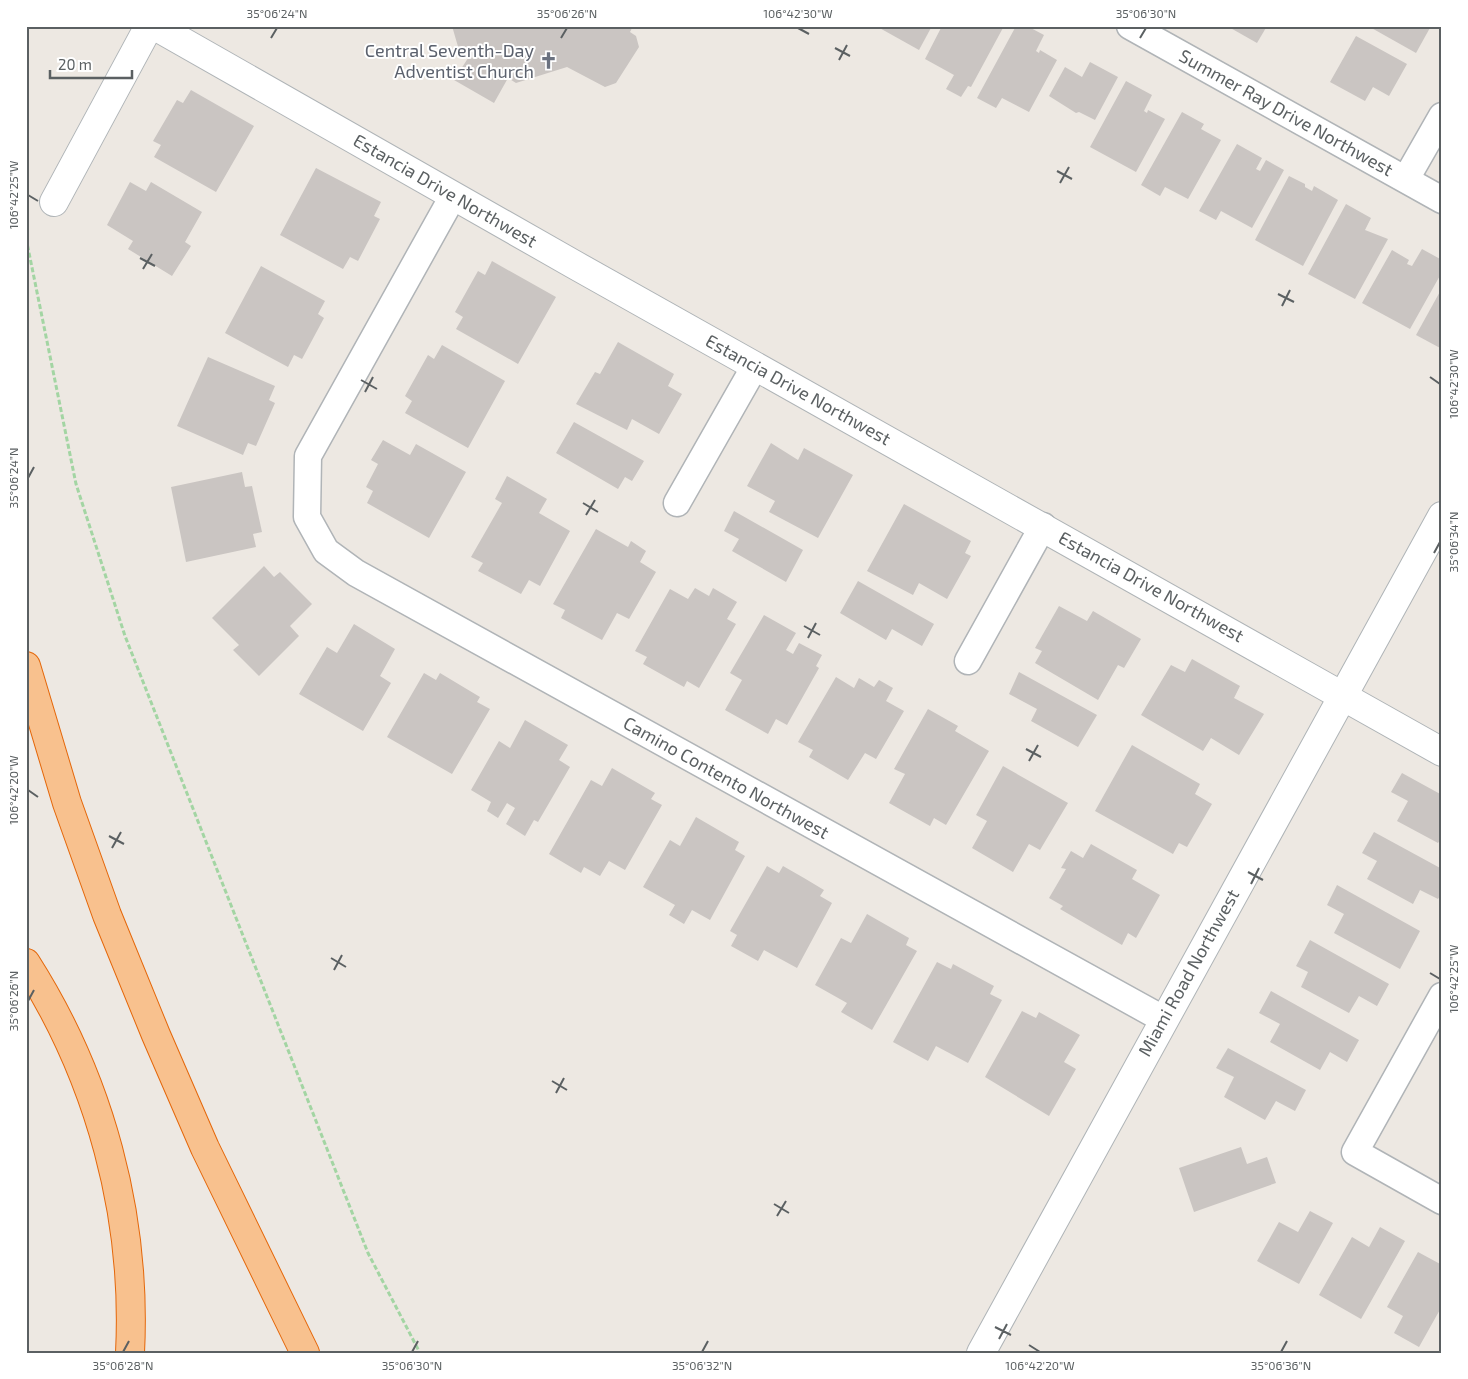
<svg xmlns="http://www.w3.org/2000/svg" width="1468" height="1379" viewBox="0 0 1468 1379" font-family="'Exo 2',sans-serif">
<rect width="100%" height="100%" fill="#ede8e2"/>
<g fill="#cac5c2">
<path d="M 452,26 L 633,26 L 630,32 L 636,36 L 639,47 L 616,83 L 605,87 L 567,67 L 516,83 L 508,78 L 494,103 L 454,80 L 470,55 L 459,50 Z"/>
<path d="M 876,26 L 932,26 L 919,50 Z"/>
<path d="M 942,26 L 1004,26 L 971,87 L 968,86 L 961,97 L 946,89 L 954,75 L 925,59 Z"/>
<path d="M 1016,26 L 1027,26 L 1044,35 L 1036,51 L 1039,53 L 1040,50 L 1057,60 L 1029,112 L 1002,98 L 996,108 L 977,98 Z"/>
<path d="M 1227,26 L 1267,26 L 1257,43 Z"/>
<path d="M 1368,26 L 1431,26 L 1416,53 Z"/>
<path d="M 1356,36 L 1407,64 L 1389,96 L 1373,87 L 1365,101 L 1330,82 Z"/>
<path d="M 1090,62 L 1118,77 L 1095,120 L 1079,112 L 1076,113 L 1049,96 L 1065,67 L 1082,77 Z"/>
<path d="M 1126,81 L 1152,95 L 1144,111 L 1147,113 L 1148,110 L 1165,119 L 1136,172 L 1090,147 Z"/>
<path d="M 191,90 L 254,126 L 216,192 L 154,157 L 161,145 L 153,141 L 177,100 L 183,103 Z"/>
<path d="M 1182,112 L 1204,124 L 1201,129 L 1221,140 L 1188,199 L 1165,187 L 1160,196 L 1141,185 Z"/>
<path d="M 1237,144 L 1262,158 L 1256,169 L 1260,171 L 1266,160 L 1284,170 L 1252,228 L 1221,211 L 1216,220 L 1199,211 Z"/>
<path d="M 316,168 L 381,202 L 374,216 L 380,219 L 358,261 L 350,257 L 343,269 L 280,235 Z"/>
<path d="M 1289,176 L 1305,184 L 1305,187 L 1312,191 L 1314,186 L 1338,200 L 1303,266 L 1255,240 Z"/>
<path d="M 130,182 L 146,191 L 151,182 L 202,212 L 185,242 L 191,246 L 172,276 L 128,249 L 133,241 L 107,225 Z"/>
<path d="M 1346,204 L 1371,218 L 1365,230 L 1388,239 L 1355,299 L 1308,274 Z"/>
<path d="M 1422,249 L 1442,260 L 1442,272 L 1410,329 L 1362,303 L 1392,250 L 1409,260 L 1407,264 L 1412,266 Z"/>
<path d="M 492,261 L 556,297 L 518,364 L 456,329 L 463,317 L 455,312 L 478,271 L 485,275 Z"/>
<path d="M 261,266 L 325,301 L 318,314 L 324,318 L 302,359 L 294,355 L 288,367 L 225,333 Z"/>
<path d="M 1442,288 L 1442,349 L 1416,335 Z"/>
<path d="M 618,342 L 674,374 L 668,386 L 682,394 L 659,434 L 632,419 L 627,430 L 576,404 L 595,372 L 600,374 Z"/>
<path d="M 442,345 L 505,381 L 468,448 L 405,413 L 412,401 L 405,396 L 428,355 L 434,359 Z"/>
<path d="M 208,357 L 275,386 L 269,400 L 275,403 L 256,446 L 248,443 L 243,455 L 177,426 Z"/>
<path d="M 574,422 L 644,461 L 632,481 L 625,477 L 618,489 L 556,453 Z"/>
<path d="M 383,440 L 410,455 L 416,444 L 466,472 L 429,538 L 367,503 L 373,491 L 366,487 L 378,464 L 371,460 Z"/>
<path d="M 771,443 L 798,460 L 804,448 L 853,475 L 818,538 L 769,512 L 775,501 L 747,486 Z"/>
<path d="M 242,472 L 245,487 L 252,486 L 262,532 L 253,534 L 256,547 L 186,562 L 171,487 Z"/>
<path d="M 507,476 L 547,499 L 539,513 L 570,531 L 540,586 L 529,580 L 521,594 L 478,571 L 483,563 L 471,557 L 502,503 L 495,499 Z"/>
<path d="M 904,504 L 971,541 L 965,553 L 971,556 L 947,599 L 919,583 L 913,595 L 867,571 Z"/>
<path d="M 734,511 L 803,550 L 786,582 L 732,551 L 739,539 L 724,531 Z"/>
<path d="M 596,529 L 628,547 L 631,541 L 646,551 L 640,562 L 656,572 L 629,619 L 617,613 L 602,640 L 561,618 L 565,610 L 553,604 Z"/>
<path d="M 264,566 L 274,577 L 280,572 L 312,604 L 290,626 L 299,636 L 259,676 L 233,650 L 239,645 L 212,618 Z"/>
<path d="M 858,581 L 934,624 L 922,646 L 892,629 L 886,640 L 840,613 Z"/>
<path d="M 695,588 L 709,596 L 713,588 L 737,602 L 727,619 L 736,624 L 699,688 L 687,681 L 684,687 L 643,664 L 647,657 L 635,651 L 670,589 L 688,599 Z"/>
<path d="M 1059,606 L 1087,621 L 1093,611 L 1141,639 L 1124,668 L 1118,665 L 1098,700 L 1035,663 L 1042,651 L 1035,648 Z"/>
<path d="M 764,615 L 796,633 L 786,650 L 793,654 L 799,643 L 822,655 L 816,666 L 819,668 L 787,725 L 776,719 L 768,734 L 725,710 L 742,680 L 730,673 Z"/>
<path d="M 354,624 L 395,649 L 380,676 L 391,683 L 363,731 L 299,694 L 327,647 L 337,653 Z"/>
<path d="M 1192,659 L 1240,686 L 1234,698 L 1264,714 L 1239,755 L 1211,738 L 1203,751 L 1141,715 L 1171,665 L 1185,672 Z"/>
<path d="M 1019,672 L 1097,715 L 1078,747 L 1031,721 L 1037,709 L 1009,694 Z"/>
<path d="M 424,673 L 436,680 L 440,673 L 480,697 L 477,702 L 490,709 L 452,774 L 387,737 Z"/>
<path d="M 836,677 L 854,688 L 859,678 L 874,687 L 879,680 L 893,688 L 886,701 L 904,711 L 876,759 L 865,753 L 848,780 L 809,757 L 813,750 L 798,742 Z"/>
<path d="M 928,709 L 958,726 L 955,731 L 989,751 L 946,825 L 934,818 L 930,826 L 889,803 L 905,774 L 894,769 Z"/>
<path d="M 525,720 L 568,745 L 559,760 L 570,767 L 538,822 L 534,820 L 525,836 L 506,824 L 515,808 L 507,803 L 498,818 L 487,811 L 491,802 L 471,790 L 499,741 L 510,748 Z"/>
<path d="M 1132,745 L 1200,784 L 1195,794 L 1212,804 L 1187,847 L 1179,843 L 1173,854 L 1095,811 Z"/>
<path d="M 1003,766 L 1068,803 L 1040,850 L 1029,844 L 1013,872 L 972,848 L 987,821 L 976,815 Z"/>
<path d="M 612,768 L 655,793 L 651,799 L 662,805 L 625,870 L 609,861 L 600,876 L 584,867 L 581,873 L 549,854 L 591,780 L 602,786 Z"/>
<path d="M 1402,773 L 1442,795 L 1442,837 L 1438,843 L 1397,821 L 1408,801 L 1391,792 Z"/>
<path d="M 696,817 L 739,842 L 735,850 L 745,856 L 710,920 L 692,910 L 684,924 L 669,915 L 675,905 L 643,887 L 670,840 L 680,846 Z"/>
<path d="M 1374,832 L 1442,869 L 1442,893 L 1438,899 L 1420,890 L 1413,904 L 1367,879 L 1377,861 L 1362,853 Z"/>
<path d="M 1091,844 L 1137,870 L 1132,879 L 1160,895 L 1136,938 L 1128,933 L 1122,945 L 1060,909 L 1063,906 L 1049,898 L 1066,869 L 1061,868 L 1071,851 L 1083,858 Z"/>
<path d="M 767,866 L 779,873 L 783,866 L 804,878 L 824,890 L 820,896 L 832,903 L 797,968 L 764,950 L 758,961 L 731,946 L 737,935 L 730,931 Z"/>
<path d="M 1337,885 L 1420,931 L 1400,969 L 1334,933 L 1344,914 L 1327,905 Z"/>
<path d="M 867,914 L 909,938 L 906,945 L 917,951 L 872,1030 L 841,1012 L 847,1003 L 815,985 L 841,938 L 851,943 Z"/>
<path d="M 1310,940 L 1389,984 L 1377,1006 L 1359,996 L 1349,1013 L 1301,987 L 1308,972 L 1296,966 Z"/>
<path d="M 937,962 L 951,969 L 953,964 L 994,986 L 990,994 L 1002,1000 L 968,1063 L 936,1046 L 928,1061 L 893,1042 Z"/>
<path d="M 1271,991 L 1359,1040 L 1347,1062 L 1330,1052 L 1320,1070 L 1270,1042 L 1280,1024 L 1259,1013 Z"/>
<path d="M 1022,1011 L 1036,1018 L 1039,1012 L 1080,1035 L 1064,1062 L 1076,1069 L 1049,1116 L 985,1077 Z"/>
<path d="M 1228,1048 L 1306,1090 L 1295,1111 L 1276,1101 L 1265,1120 L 1224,1097 L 1234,1077 L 1216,1068 Z"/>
<path d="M 1241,1147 L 1247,1164 L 1267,1157 L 1276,1183 L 1194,1212 L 1179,1168 Z"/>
<path d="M 1310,1211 L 1333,1223 L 1299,1284 L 1257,1261 L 1279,1222 L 1298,1232 Z"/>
<path d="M 1380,1227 L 1405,1241 L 1361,1319 L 1319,1295 L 1352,1237 L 1369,1247 Z"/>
<path d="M 1418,1252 L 1442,1265 L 1442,1306 L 1419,1347 L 1394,1333 L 1403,1316 L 1387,1307 Z"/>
</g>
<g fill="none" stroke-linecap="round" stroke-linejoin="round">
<defs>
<g id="street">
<path d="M 1130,26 L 1442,200"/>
<path d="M 1406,179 L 1442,116"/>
<path d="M 453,196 L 308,456 L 307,517 L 326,551 L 356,573 L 1163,1019"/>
<path d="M 677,503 L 755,366"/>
<path d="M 968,661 L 1043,526"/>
<path d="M 1442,996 L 1355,1152 L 1442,1201"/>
</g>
<g id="secondary">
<path d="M 155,26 L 575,265 L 1442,752"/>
<path d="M 54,202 L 149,26"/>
<path d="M 981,1353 L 1442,516"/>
</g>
<g id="highway">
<path d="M 26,666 L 67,803 L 107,915 L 156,1035 L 205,1148 L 305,1353"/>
<path d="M 26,963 C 100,1079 137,1216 130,1353"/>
</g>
</defs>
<use href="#street" stroke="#b0b4b7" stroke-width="29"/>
<use href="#secondary" stroke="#afb4b7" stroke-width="30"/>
<use href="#highway" stroke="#e4670a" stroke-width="30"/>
<path stroke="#a3d5a3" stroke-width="3" stroke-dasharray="5 2.5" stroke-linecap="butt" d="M 26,238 L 76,484 L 125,636 L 368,1253 L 420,1353"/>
<use href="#street" stroke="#fff" stroke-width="26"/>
<use href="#secondary" stroke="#fff" stroke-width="28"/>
<use href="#highway" stroke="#f8c18e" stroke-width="28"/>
</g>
<path fill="none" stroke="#5b6062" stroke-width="2" d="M 798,28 L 809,34M 271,38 L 277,28M 561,38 L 567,28M 1140,38 L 1146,28M 835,48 L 850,56M 839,60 L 847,45M 1057,171 L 1072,179M 1060,183 L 1069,167M 28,195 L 38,201M 140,258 L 155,266M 143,269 L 152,254M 1278,294 L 1294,302M 1282,306 L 1290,290M 1430,377 L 1440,384M 361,380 L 377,389M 365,392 L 373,377M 28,478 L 34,467M 583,503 L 598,512M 586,515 L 595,500M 1434,553 L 1440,542M 804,626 L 820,635M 808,638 L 816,623M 1026,749 L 1041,757M 1029,761 L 1038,745M 28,790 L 38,797M 109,836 L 124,844M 112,848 L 121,832M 1248,872 L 1263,880M 1251,884 L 1259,868M 331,958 L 346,967M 334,970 L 342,955M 1430,973 L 1440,979M 28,1001 L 34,990M 552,1081 L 567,1090M 556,1093 L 564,1078M 774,1204 L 789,1213M 777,1216 L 786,1201M 995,1327 L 1011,1335M 999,1339 L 1007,1324M 1029,1345 L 1040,1352M 123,1352 L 129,1341M 412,1352 L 418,1341M 702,1352 L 708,1341M 1281,1352 L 1287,1341"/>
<defs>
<symbol id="church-bare" viewBox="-9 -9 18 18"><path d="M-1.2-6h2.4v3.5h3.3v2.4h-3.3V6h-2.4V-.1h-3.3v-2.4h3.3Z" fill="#6b7280" stroke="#fff" stroke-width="2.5" paint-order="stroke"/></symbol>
</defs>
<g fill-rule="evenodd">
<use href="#church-bare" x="536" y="48" width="25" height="25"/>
</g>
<g text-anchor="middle" stroke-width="4" stroke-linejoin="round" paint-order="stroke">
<g font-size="18" fill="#5b616d" stroke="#fff" text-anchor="end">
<text x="534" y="57">Central Seventh-Day<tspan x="534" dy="21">Adventist Church</tspan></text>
</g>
<g font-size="18" fill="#5b6062" stroke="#fff">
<text transform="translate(1286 113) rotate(29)" y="6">Summer Ray Drive Northwest</text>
<text transform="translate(445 191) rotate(30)" y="6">Estancia Drive Northwest</text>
<text transform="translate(798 390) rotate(29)" y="6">Estancia Drive Northwest</text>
<text transform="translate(1151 587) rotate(29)" y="6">Estancia Drive Northwest</text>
<text transform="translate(726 778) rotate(29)" y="6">Camino Contento Northwest</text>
<text transform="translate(1189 973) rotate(-61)" y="6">Miami Road Northwest</text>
</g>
</g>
<rect width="1468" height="1379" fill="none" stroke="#ffffff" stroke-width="55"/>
<path d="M50 70v8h82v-8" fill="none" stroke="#5b6062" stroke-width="2.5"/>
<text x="58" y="70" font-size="15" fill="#5b6062" stroke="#ffffff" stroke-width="4" paint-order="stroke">20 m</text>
<rect x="28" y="28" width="1412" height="1324" fill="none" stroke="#5b6062" stroke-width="2"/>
<g font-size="12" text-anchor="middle" fill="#5b6062">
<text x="277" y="18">35°06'24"N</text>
<text x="567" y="18">35°06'26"N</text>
<text x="798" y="18">106°42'30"W</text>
<text x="1146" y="18">35°06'30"N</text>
<text transform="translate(14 195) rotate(-90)" y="4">106°42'25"W</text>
<text transform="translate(1454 384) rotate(-90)" y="4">106°42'30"W</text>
<text transform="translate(14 478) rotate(-90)" y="4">35°06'24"N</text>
<text transform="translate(1454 542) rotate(-90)" y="4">35°06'34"N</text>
<text transform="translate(14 790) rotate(-90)" y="4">106°42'20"W</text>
<text transform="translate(1454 979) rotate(-90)" y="4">106°42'25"W</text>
<text transform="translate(14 1001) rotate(-90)" y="4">35°06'26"N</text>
<text x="123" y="1370">35°06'28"N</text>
<text x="412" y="1370">35°06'30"N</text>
<text x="702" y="1370">35°06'32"N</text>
<text x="1040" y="1370">106°42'20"W</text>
<text x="1281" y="1370">35°06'36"N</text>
</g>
</svg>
